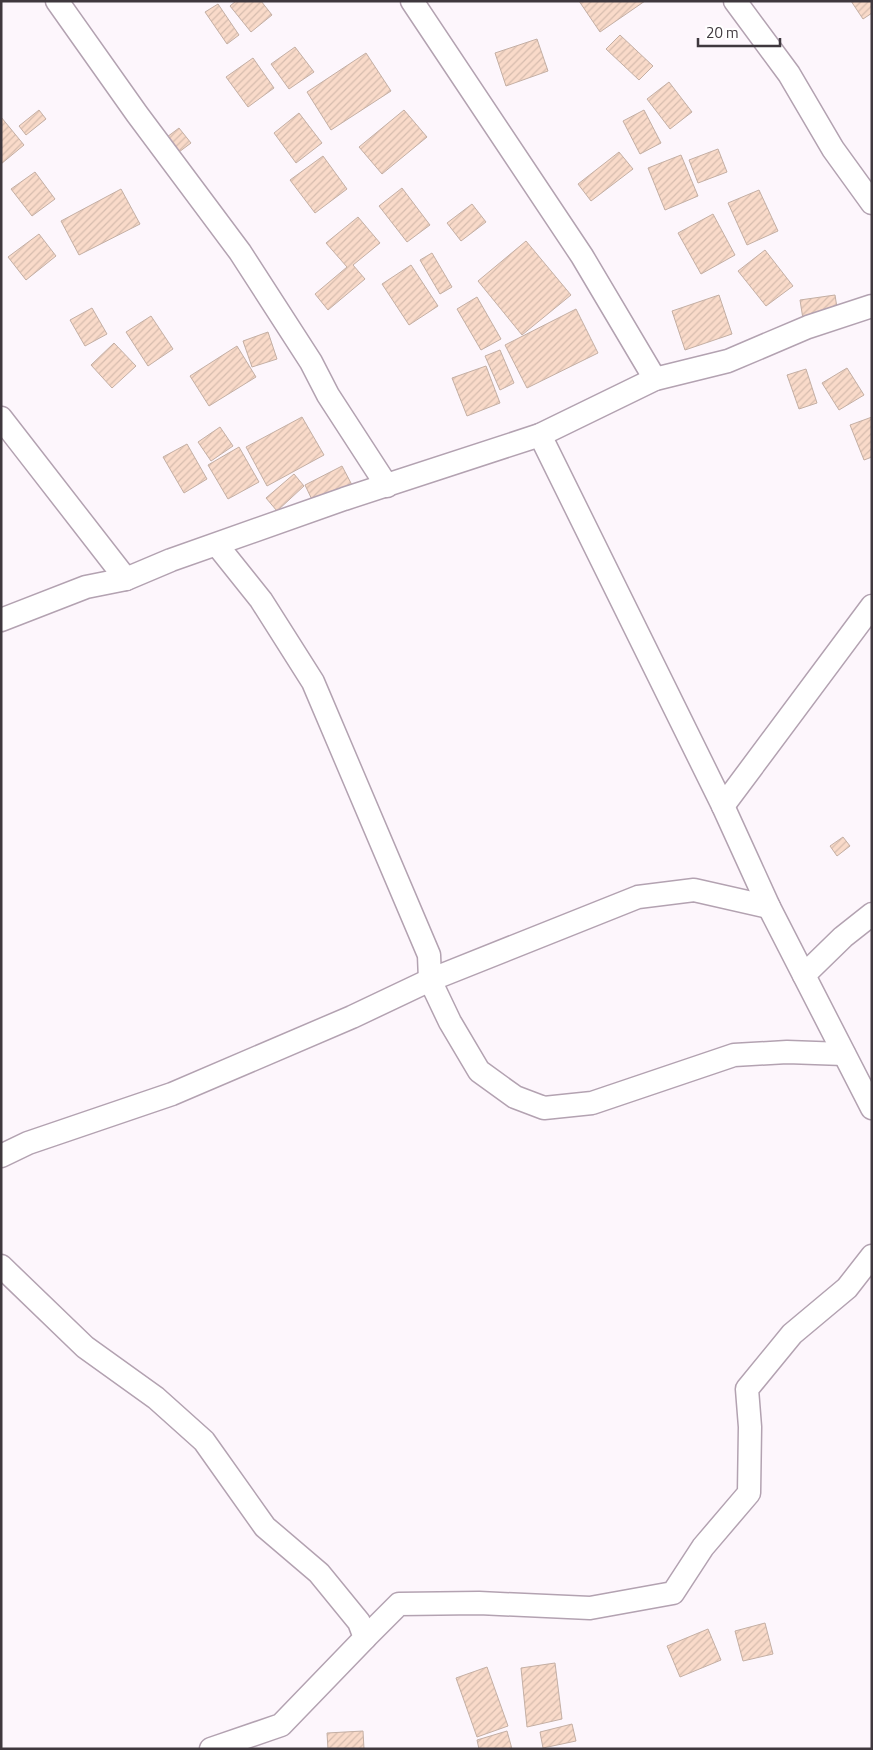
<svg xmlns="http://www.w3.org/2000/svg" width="873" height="1750" viewBox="0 0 873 1750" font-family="'Titillium Web',sans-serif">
<defs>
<pattern id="building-hatch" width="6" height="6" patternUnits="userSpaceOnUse" patternTransform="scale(1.25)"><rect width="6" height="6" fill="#f9dac9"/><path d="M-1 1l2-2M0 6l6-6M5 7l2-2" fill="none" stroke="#d6bcae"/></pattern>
</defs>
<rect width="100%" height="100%" fill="#fdf6fc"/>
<g fill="url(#building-hatch)" stroke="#c4afa4">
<path d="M 236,1 L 261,1 L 272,15 L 251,32 L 230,6 Z"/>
<path d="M 579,1 L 645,1 L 600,32 Z"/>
<path d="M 851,1 L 872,1 L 872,13 L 863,19 Z"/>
<path d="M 218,4 L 239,35 L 227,44 L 205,12 Z"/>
<path d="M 620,35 L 653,66 L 639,80 L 606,49 Z"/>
<path d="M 537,39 L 548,71 L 506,86 L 495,53 Z"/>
<path d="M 295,47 L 314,72 L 289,89 L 271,64 Z"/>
<path d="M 366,53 L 391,91 L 331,130 L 307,92 Z"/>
<path d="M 253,58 L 274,88 L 248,107 L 226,77 Z"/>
<path d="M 669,82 L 692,112 L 670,129 L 647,99 Z"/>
<path d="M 39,110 L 46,119 L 26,135 L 19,126 Z"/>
<path d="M 404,110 L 427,137 L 382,174 L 359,147 Z"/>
<path d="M 644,110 L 661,143 L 640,154 L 623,121 Z"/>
<path d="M 299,113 L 322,143 L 296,163 L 274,133 Z"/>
<path d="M 1,117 L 24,145 L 1,164 Z"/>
<path d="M 179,128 L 191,143 L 179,152 L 167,137 Z"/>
<path d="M 718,149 L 727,172 L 698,183 L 689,160 Z"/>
<path d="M 619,152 L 633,169 L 591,201 L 578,184 Z"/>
<path d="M 681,155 L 698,196 L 665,210 L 648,168 Z"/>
<path d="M 323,156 L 347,189 L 315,213 L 290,180 Z"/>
<path d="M 35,172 L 55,199 L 32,216 L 11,189 Z"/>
<path d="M 402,188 L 430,225 L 407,242 L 379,206 Z"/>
<path d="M 121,189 L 140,224 L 79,255 L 61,221 Z"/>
<path d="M 759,190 L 778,231 L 747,245 L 728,203 Z"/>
<path d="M 472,204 L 486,222 L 461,241 L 447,223 Z"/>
<path d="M 713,214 L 735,255 L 701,274 L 678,233 Z"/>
<path d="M 358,217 L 380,243 L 353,265 L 365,279 L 328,310 L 315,294 L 347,267 L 326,243 Z"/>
<path d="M 39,234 L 56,256 L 26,280 L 8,257 Z"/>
<path d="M 526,241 L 571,295 L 522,335 L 478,281 Z"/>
<path d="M 765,250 L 793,286 L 766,306 L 738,271 Z"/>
<path d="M 432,253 L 452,287 L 440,294 L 420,260 Z"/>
<path d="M 411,265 L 438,306 L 409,325 L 382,284 Z"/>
<path d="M 719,295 L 732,334 L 685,350 L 672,311 Z"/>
<path d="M 835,295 L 838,314 L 803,319 L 800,300 Z"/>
<path d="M 477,297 L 501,339 L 481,350 L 457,309 Z"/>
<path d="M 92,308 L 107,334 L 85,346 L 70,320 Z"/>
<path d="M 576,309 L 598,353 L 527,388 L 505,345 Z"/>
<path d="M 151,316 L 173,349 L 148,366 L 126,332 Z"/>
<path d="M 268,332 L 277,359 L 252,367 L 243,341 Z"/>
<path d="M 114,343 L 136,366 L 112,388 L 91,365 Z"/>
<path d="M 237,346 L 256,377 L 209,406 L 190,376 Z"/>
<path d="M 500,350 L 514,383 L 500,390 L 485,356 Z"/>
<path d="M 486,366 L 500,403 L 467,416 L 452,378 Z"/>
<path d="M 847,368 L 864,395 L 839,410 L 822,383 Z"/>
<path d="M 806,369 L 817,403 L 799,409 L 787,375 Z"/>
<path d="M 302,417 L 324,455 L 267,486 L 246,447 Z"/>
<path d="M 872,417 L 872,457 L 864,460 L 850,425 Z"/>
<path d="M 220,427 L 233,446 L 211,461 L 198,442 Z"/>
<path d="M 187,444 L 207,479 L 184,493 L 163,457 Z"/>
<path d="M 239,447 L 259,482 L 228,499 L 208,465 Z"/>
<path d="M 342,466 L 353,487 L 315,506 L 305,485 Z"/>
<path d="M 294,474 L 304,486 L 277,511 L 266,498 Z"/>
<path d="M 843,837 L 850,846 L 837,856 L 830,846 Z"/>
<path d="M 765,1623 L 773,1654 L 743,1661 L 735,1631 Z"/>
<path d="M 708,1629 L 721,1660 L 680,1677 L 667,1646 Z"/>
<path d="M 555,1663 L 562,1719 L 527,1727 L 521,1668 Z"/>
<path d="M 487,1667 L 508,1726 L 477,1737 L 456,1678 Z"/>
<path d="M 572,1724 L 576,1741 L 543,1748 L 540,1732 Z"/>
<path d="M 363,1731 L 364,1749 L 328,1749 L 327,1733 Z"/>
<path d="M 507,1731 L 512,1749 L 479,1749 L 477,1740 Z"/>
</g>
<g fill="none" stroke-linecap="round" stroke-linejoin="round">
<defs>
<g id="street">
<path d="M 57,1 L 137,114 L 240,252 L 311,362 L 328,395 L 387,486"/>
<path d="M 412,1 L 582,256 L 655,379"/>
<path d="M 735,1 L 789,74 L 833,149 L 872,203"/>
<path d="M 1,418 L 126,579"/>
<path d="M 540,435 L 723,806 L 769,907 L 872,1108"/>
<path d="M 217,545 L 261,600 L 313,682 L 429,955 L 430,980 L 450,1022 L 479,1071 L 515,1097 L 544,1108 L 592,1103 L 734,1055 L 787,1052 L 844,1054"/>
<path d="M 1,620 L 86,587 L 126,579 L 171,560 L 344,499 L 540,435 L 655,379 L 728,361 L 808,327 L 872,306"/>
<path d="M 723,806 L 872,606"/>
<path d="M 804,975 L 843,937 L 872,914"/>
<path d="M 1,1156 L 28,1143 L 172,1094 L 352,1017 L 430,980 L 638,897 L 694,890 L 769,907"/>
<path d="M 1,1266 L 85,1347 L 156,1398 L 204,1441 L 265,1527 L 319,1573 L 359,1622 L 365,1638 L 281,1725 L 211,1749"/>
<path d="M 365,1638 L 399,1604 L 479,1603 L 590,1608 L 673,1593 L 703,1547 L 749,1493 L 750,1427 L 747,1389 L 792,1334 L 847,1288 L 872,1256"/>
</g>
</defs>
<use href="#street" stroke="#b3a2b1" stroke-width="25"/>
<use href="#street" stroke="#fff" stroke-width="22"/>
</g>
<rect width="873" height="1750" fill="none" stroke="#3f383e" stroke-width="5"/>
<path d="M698 38v8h82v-8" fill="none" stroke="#3f383e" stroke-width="2.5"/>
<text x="706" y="38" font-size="15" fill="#3f383e" stroke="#ffffff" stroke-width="4" paint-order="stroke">20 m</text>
</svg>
